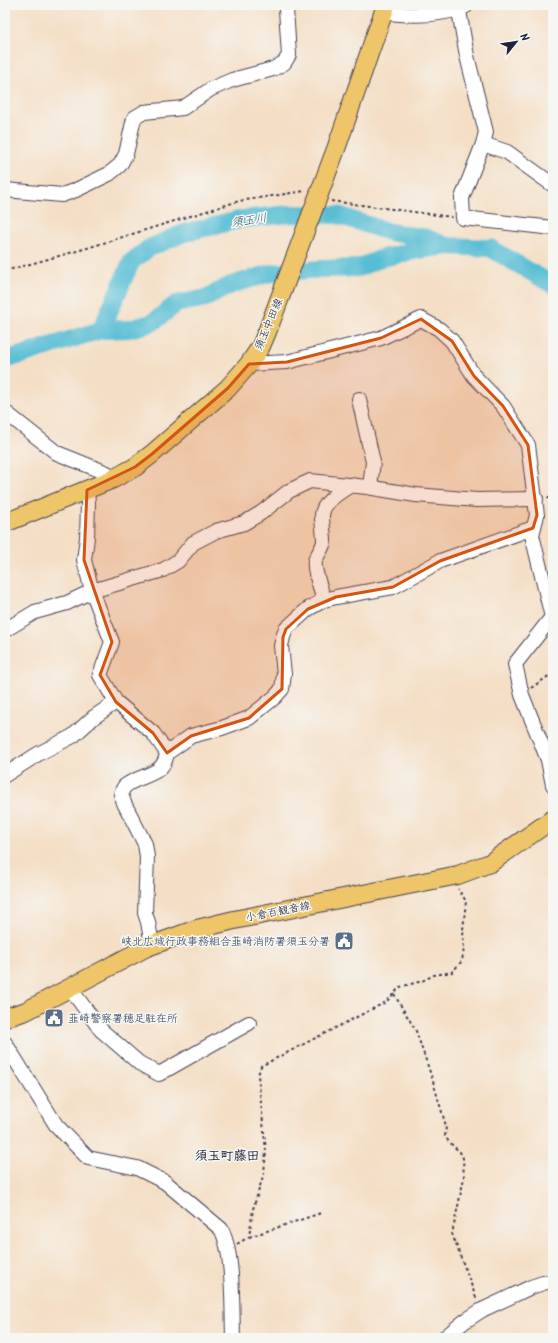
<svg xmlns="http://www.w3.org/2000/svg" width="558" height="1343" viewBox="0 0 558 1343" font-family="Kalam,'Klee One',sans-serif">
<rect width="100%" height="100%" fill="#f6f6f2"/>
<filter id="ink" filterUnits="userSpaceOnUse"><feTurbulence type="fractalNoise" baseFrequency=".025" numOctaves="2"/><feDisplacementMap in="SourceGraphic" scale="8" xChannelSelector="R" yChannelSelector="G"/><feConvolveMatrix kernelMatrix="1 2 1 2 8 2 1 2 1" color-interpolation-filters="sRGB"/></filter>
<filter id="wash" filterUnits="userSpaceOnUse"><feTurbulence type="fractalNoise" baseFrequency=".012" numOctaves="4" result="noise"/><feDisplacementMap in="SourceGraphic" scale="16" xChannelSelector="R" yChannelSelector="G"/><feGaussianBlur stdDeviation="0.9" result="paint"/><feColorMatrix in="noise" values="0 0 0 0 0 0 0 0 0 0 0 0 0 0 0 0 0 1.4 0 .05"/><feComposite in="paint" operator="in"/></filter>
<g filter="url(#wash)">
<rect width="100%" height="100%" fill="#f4dfc6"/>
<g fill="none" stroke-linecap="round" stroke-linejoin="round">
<g stroke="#56bdd4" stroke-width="18">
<path d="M 101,330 L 131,262 L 149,248 L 184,233 L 243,219 L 289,214 L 338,215 L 389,232 L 427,238 L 442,244"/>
<path d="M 5,360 L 101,330 L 129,329 L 152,323 L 176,304 L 206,298 L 231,285 L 271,273 L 321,269 L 358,268 L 382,258 L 418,250 L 446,246 L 490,248 L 553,285"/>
</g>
</g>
</g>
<g filter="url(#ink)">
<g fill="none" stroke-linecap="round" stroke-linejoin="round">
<defs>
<g id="minor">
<path d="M 458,5 L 467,56 L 486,132 L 483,144 L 462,198 L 463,218 L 553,228"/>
<path d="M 382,12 C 410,16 440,17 466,6"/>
<path d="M 483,144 L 507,152 L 553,185"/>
<path d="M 5,190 L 62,195 L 76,190 L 109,174 L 120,165 L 126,154 L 134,118 L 144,112 L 183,108 L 211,89 L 232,80 L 273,69 L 284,63 L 289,55 L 286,9 L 290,5"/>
<path d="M 249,364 L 287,362 L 381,338 L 421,319 L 439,329 L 452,341 L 474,376 L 503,406 L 528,445 L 537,515 L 532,535 L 552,617 L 515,664 L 522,695 L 548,760 L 553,785"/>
<path d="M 359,399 L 373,462 L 370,487"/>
<path d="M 5,412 L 57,453 L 107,473 L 113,479"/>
<path d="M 87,490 L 88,503 L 87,538 L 84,560 L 92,591 L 112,642 L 100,675 L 116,702 L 153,733 L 167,753"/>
<path d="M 324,600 C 322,591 313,570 315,561 C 317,554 323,549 324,541 C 324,533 322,524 322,516 C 322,502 340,492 351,485"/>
<path d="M 5,630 L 35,612 L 67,603 L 92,591 L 163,570 L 178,561 L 193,543 L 216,531 L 244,523 L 261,513 L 289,491 L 310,481 L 367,487 L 416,495 L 477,500 L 536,499"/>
<path d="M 5,775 L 38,754 L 73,736 L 94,717 L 116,702"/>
<path d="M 152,945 L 148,922 L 145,913 L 147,857 L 145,844 L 124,803 L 121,794 C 122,791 123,788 125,786 C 140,774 164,777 167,753 L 191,736 L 222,728 L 249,718 L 275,697 L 282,689 L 284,674 L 281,646 L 283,637 L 286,629 L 308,609 L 324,600 L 336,597 L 393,587 L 440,561 L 533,528"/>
<path d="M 69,987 L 101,1030 L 139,1063 L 159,1074 L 249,1023"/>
<path d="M 5,1043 L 56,1125 L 88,1158 L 137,1168 L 165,1182 L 221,1229 C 234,1253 232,1309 233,1338"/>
<path d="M 444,1338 L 465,1321 L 482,1310 L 531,1287 L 543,1283 L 553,1281"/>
</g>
<g id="major">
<path d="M 5,523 L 113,479 L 135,467 L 152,454 L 228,388 L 249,364 L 261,346 L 267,332 L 336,149 L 386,5"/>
<path d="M 5,1018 L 26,1011 L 147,947 L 197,929 L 234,920 L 458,875 L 490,863 L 553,819"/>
</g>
</defs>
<use href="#minor" stroke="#423e50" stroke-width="16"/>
<use href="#major" stroke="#423e50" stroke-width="20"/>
<g stroke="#423e50" stroke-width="2" stroke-dasharray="3 3" stroke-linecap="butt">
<path d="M 331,201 L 452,217"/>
<path d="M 5,271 L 84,249 L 239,201 L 305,191"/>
<path d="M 547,498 L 553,498"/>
<path d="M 531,688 L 553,673"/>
<path d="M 394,994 L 416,1031 L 432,1078 L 446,1126 L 445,1136 L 449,1142 L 460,1152 L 463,1158 L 464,1178 L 452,1234 L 477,1300"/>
<path d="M 249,1237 L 321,1213"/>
<path d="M 237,1244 L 249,1237 L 253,1209 L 264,1173 L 266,1151 L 258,1075 L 261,1066 L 386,1002 L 400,987 L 422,981 L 434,975 L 452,972 L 462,961 L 464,949 L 463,930 L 466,901 L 458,889"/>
</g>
<use href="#minor" stroke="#fff" stroke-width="14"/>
<use href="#major" stroke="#eec569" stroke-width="18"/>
</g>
</g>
<path fill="#d45411" fill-opacity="0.2" stroke="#d45411" stroke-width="3" stroke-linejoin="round" d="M 421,319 L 452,341 L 474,376 L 503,406 L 528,445 L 537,515 L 533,528 L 440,561 L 393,587 L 336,597 L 308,609 L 286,629 L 283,637 L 282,689 L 249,718 L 191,736 L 167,753 L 153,733 L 116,702 L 100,675 L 112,642 L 84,560 L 87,490 L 135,467 L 152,454 L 228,388 L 249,364 L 287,362 L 381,338 Z"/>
<defs>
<symbol id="civic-square" viewBox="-11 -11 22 22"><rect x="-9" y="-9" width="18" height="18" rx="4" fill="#5c6f8a" stroke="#f6f6f2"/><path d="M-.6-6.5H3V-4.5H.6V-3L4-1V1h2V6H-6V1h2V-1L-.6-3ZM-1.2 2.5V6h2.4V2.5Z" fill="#fff"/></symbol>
</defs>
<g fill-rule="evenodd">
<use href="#civic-square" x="333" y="930" width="22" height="22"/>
<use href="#civic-square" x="43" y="1007" width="22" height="22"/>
</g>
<g text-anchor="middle" stroke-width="3" stroke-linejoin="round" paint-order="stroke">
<g font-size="11" fill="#22223b" stroke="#f6f6f2">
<text transform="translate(268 324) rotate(-67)" y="4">須玉中田線</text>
<text transform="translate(278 911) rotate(-11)" y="4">小倉百観音線</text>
</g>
<g font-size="11" font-weight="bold" fill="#4e5e75" stroke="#f6f6f2" text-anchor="end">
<text x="330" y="945">峡北広域行政事務組合韮崎消防署須玉分署</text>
<text x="68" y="1022" text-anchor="start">韮崎警察署穂足駐在所</text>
</g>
<g font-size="12" font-style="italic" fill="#345871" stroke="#f6f6f2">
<text transform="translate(249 220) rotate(-9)" y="4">須玉川</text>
</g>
<g font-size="13" font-weight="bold" fill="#22223b" stroke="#f6f6f2">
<text x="227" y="1160">須玉町藤田</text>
</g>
</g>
<rect width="558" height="1343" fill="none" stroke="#f6f6f2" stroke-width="20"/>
<g transform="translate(516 42) rotate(60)" stroke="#f6f6f2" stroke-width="3" paint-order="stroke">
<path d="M0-3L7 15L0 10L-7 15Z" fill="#22223b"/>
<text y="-6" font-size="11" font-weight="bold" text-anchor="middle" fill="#22223b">N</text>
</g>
</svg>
